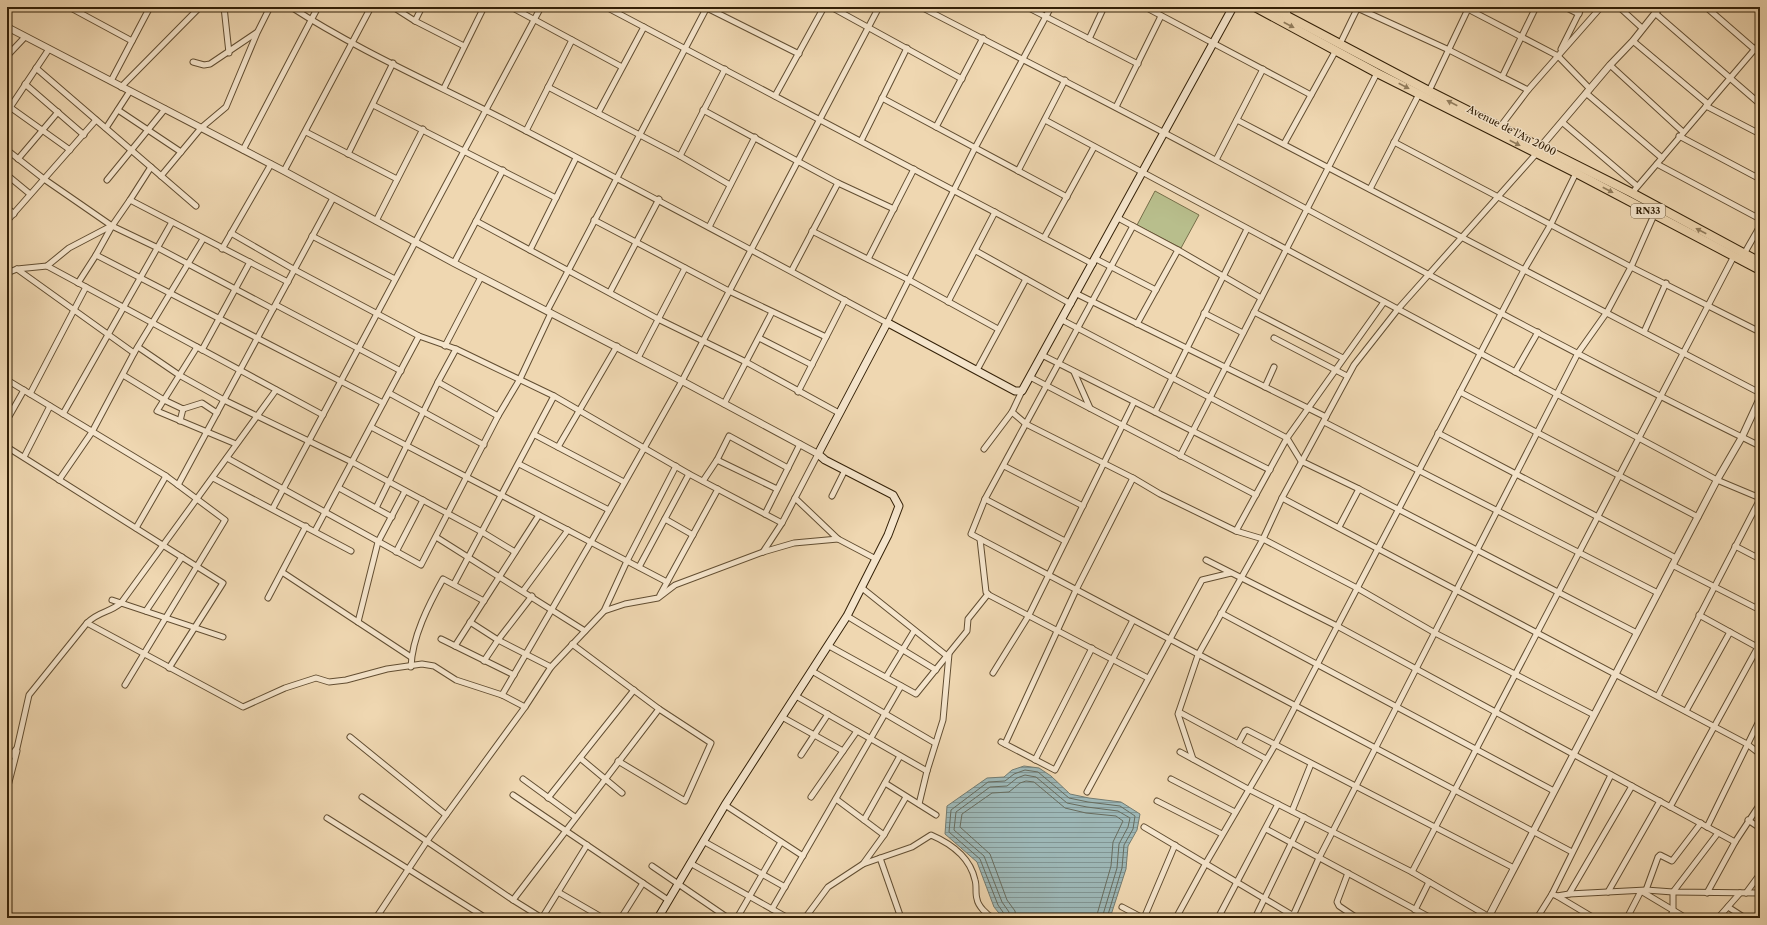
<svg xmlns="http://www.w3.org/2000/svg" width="1767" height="925" viewBox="0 0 1767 925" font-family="'Libre Caslon Text',serif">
<defs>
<pattern id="water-rules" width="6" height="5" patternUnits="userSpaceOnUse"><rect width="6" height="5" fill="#9db7b6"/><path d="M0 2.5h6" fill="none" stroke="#819492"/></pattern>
</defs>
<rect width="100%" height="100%" fill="#efd7b1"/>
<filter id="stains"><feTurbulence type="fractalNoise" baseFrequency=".005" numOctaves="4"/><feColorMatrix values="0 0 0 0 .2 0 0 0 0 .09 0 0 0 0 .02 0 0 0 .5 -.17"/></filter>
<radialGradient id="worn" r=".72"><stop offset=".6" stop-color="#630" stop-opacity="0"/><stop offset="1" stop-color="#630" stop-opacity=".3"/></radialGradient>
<path fill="#b8be8c" stroke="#766f4a" d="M 1155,191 L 1199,215 L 1181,248 L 1137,225 Z"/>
<path fill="url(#water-rules)" stroke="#737b70" d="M 1024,766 L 1039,768 L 1051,776 L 1070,794 L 1089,798 L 1121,802 L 1140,814 L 1137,830 L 1128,846 L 1126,869 L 1110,918 L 1003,918 L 994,907 L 977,862 L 945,834 L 947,806 L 987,778 L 1004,777 L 1012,770 Z"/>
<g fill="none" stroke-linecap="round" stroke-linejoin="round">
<g stroke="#686c5e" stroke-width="1">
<path d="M 1005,918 L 1005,915 L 998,905 L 980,859 L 949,832 L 951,810 L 988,782 L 1005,781 L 1014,774 L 1025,770 L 1038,772 L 1069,798 L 1088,802 L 1120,806 L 1135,816 L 1133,829 L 1124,845 L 1122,868 L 1107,918"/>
<path d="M 1010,918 L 1009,912 L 1002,902 L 984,856 L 954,830 L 956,812 L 990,787 L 1007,786 L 1017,778 L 1025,775 L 1036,777 L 1067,803 L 1087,807 L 1118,811 L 1130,818 L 1128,827 L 1119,844 L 1117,868 L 1102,918"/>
<path d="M 1016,918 L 1015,911 L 1007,900 L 990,854 L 960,827 L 962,814 L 992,793 L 1009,792 L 1020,783 L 1026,781 L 1034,782 L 1065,808 L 1086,813 L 1116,816 L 1123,821 L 1113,842 L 1111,866 L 1096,918"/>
</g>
<defs>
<g id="minor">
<path d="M 69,7 L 132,41"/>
<path d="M 224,7 L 229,53"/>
<path d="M 291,7 C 359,51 435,84 507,121 C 634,187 761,255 887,323 L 975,148 L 1051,7"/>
<path d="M 393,7 L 415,21 L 464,46"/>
<path d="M 511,7 L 622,67"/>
<path d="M 606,7 L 1093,264"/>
<path d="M 705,7 L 799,54"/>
<path d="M 831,7 L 962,79"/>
<path d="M 921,7 C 1019,58 1119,108 1217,161 C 1397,257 1576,356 1760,446"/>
<path d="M 1027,7 L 1138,64"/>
<path d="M 1145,7 L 1311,95"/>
<path d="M 1355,7 L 1449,50 L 1528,90"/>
<path d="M 1464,7 L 1558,56 L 1590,89"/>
<path d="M 1565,7 L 1579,14"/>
<path d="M 1619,7 L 1642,28"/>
<path d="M 1706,7 L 1760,54"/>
<path d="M 1655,13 L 1760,104"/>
<path d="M 1286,15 L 1290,7"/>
<path d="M 415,21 L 422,7"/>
<path d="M 1089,39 L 1104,7"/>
<path d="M 1633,41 L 1708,104"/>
<path d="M 1340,44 L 1358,7"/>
<path d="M 1561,49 L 1582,7"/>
<path d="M 7,56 L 25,37"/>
<path d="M 193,62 L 204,65 L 210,64 L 256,33"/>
<path d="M 1610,65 L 1683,132"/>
<path d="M 36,68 L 196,206"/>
<path d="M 1502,77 L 1536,7"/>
<path d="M 111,81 L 150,7"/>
<path d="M 25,84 L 84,135"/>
<path d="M 121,87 L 200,7"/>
<path d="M 548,87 L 680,156 L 730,185"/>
<path d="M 444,88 L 484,7"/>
<path d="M 1429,91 L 1469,7"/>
<path d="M 1586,93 L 1662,158"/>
<path d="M 775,96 L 824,7"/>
<path d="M 882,98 L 1067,197"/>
<path d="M 7,105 L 70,150"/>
<path d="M 373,105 L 556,198"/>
<path d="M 1706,106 L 1760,134"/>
<path d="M 1116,107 L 1161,16"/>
<path d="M 118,110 L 181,152"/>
<path d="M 703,110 L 838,183 L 894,209"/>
<path d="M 7,112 L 49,49"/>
<path d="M 598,113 L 644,27"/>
<path d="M 1045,120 L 1717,480 L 1760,498"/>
<path d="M 1237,120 L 1760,393"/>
<path d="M 1562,122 L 1637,186"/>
<path d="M 936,127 L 983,38"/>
<path d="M 1500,127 L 1528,90 L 1601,7"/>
<path d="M 106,128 L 130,91"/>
<path d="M 526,131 L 572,40"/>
<path d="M 306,132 L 397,179"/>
<path d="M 1679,136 L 1760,179"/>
<path d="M 861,141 L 907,48"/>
<path d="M 1394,142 L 1631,267 L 1760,332"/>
<path d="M 1284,144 L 1336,50"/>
<path d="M 7,150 L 44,179 L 112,226 L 158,248 L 273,309"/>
<path d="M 243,150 L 318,7"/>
<path d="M 348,154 L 393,63"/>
<path d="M 680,156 L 725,69"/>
<path d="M 18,159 L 58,112"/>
<path d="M 1216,160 L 1263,69"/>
<path d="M 1657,164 L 1760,219"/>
<path d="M 284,171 L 371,7"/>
<path d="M 1018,171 L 1065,80"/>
<path d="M 7,175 L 30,194"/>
<path d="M 161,176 L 201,128 L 226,107 L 257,33 L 270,7"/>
<path d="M 107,180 L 165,109"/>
<path d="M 1370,189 L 1419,94"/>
<path d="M 1632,193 L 1760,43"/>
<path d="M 130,200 L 288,282"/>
<path d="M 7,208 L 14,214"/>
<path d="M 1118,218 L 1178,250 L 1261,298"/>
<path d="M 594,220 L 729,291 L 826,337"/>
<path d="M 7,221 L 96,120"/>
<path d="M 376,221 L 423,129"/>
<path d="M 476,221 L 658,319 L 746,362 L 839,413"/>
<path d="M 1133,226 L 985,499 L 971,534 L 1572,852"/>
<path d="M 709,227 L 755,137"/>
<path d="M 812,231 L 909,280 L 998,329"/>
<path d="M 231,233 L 295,270 L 419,336 L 456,349 L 554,396 L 689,474 L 782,523"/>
<path d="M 312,236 L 395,279"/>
<path d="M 1044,238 L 1094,147"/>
<path d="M 222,249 L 271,164"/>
<path d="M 530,250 L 576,158"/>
<path d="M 976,251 L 1071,304"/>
<path d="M 1744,254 L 1760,226"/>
<path d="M 96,255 L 383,403"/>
<path d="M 868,259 L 914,169"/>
<path d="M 1096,259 L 1156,290"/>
<path d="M 454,263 L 503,170"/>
<path d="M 47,266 L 323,415"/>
<path d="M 17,269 L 134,353"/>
<path d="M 792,270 L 838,183"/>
<path d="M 7,273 L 17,269 L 47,266 L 69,248 L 111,226"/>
<path d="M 78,283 L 96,255 L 112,226 L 130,200 L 151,167"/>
<path d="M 610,292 L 659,199"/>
<path d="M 1077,294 L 1326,417"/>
<path d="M 948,302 L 995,212"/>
<path d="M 276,305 L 401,371"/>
<path d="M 547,311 L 707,7"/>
<path d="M 1254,312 L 1343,358"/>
<path d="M 1204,313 L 1243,333"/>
<path d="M 1062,320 L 1287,438 L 1301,461 L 1359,489 L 1637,633"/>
<path d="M 1137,324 L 1178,250"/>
<path d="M 1644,332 L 1666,283"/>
<path d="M 759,338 L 812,365"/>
<path d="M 1274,338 L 1347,376"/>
<path d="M 445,346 L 481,277"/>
<path d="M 138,347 L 179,375 L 224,400 L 352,462 L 482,532 L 515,552"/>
<path d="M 197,347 L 157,411 L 236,444"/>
<path d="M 202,350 L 250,262"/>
<path d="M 1042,355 L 1270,470"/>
<path d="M 638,358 L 685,268"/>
<path d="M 977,370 L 1026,279"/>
<path d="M 1074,372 L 1090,408"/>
<path d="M 1515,372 L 1538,332"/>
<path d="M 123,375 L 164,400 L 183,409 L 202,403 L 217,413"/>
<path d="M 1030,377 L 1256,495"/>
<path d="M 7,380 L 166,476 L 225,520 L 125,685"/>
<path d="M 438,382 L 498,416"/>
<path d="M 1265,387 L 1274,367"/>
<path d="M 798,392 L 845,300"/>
<path d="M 1460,392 L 1698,517"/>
<path d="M 389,393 L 484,445"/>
<path d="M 30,394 L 86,287"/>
<path d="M 724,404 L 772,312"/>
<path d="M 1012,412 L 1026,424 L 1133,478 L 1160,494 L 1236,531 L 1263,539 L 1357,588 L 1435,633 L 1594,715"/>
<path d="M 1155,412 L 1247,229"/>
<path d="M 63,414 L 172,222"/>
<path d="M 7,420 L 24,390"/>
<path d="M 180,421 L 183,409"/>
<path d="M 1324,422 L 1658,593"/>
<path d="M 371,427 L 667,582"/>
<path d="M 1438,433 L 1676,558"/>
<path d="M 535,435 L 624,482"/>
<path d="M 7,447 L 223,583 L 169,668"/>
<path d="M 558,447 L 617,346"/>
<path d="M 984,449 L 1012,412 L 1022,391"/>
<path d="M 1180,456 L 1377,73"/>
<path d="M 24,457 L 50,406"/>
<path d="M 227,458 L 421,565 L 498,416 L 520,379 L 551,313"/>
<path d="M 717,460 L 777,489"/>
<path d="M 519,464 L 609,510"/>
<path d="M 1004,466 L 1083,506"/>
<path d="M 213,478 L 351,551"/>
<path d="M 59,480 L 92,432 L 134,353 L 203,239"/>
<path d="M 703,481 L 717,460 L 729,436 L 788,468"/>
<path d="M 178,485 L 333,198"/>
<path d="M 339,488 L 392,517"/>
<path d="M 832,496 L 845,470"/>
<path d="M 795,498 L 838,539 L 876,559"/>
<path d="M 1282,498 L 1715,727 L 1747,744 L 1760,754"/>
<path d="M 985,499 L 1065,541"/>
<path d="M 273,508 L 541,7"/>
<path d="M 376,508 L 438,382 L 456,349"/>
<path d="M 765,514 L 800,444"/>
<path d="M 665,519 L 693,535"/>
<path d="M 1339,527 L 1359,489"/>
<path d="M 136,528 L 166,476"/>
<path d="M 315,531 L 419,336"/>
<path d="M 1236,531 L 1287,438 L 1384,302"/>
<path d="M 436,537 L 585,631"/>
<path d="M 980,539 L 986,592 L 989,595 L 1148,678"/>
<path d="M 1735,546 L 1760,559"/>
<path d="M 396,552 L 423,500"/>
<path d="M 763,552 L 782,523 L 818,454"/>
<path d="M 1206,560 L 1337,626 L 1735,842"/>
<path d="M 1672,565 L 1760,610"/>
<path d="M 639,567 L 689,474"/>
<path d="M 282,572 L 411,657"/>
<path d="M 454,584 L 554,396"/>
<path d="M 862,588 L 947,656"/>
<path d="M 523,591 L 568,530"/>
<path d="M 660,595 L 718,489"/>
<path d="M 268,598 L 306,526"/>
<path d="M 112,600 L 223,637"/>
<path d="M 146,611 L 182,557"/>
<path d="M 604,611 L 625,604 L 658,598 L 675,585 L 763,552 L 794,543 L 838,539"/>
<path d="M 1221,613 L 1554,791"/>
<path d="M 1699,615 L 1759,648"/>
<path d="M 847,616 L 936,670"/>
<path d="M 358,622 L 378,542 L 405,491"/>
<path d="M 470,622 L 498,640 L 551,667"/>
<path d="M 87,623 L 243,707 L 285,688 L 316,678 L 329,682 L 346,680 L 387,669 L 422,664 L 434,666 L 456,680 L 502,695 L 525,707"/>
<path d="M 441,639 L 514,675"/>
<path d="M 572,644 L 659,709 L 711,743 L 685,801 L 618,761"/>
<path d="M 455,646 L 539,515"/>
<path d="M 829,646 L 916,694 L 967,631 L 968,619 L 988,594"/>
<path d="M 484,661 L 498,640 L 532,596"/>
<path d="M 411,667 C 412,637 429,604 443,579 L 484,601"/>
<path d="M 812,671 L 935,743"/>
<path d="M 993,673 L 1029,615 L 1134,402"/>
<path d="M 886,677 L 914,631"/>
<path d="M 502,695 L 591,542 L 682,381 L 879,7"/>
<path d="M 796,696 L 927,771"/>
<path d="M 1658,696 L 1760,499"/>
<path d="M 1686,711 L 1730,632"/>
<path d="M 1179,712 L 1266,759"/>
<path d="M 782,717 L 843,751"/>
<path d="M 350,737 L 446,815"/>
<path d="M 1001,742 L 1055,770 L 1133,620"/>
<path d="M 1005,744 L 1076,590 L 1133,478"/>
<path d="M 1238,744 L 1245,731 L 1247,730 L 1514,868"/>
<path d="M 1180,752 L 1248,789 L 1412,872 L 1491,918"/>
<path d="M 801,755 L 828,714"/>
<path d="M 580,758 L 622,793"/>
<path d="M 1193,759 L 1178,714 L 1198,655 L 1263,539 L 1282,498 L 1354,365 L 1398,309 L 1536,154"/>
<path d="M 1035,760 L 1092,648"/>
<path d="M 7,761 L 17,748 L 29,695 L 87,623 C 99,611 109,613 121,603 L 276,390"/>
<path d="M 523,779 L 575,817"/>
<path d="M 1171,779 L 1235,812"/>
<path d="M 885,783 L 936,815"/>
<path d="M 7,790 L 17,751"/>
<path d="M 1087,792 L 1202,580 L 1231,573"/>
<path d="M 513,795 L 668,900"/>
<path d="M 362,797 L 513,900 L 542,918"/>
<path d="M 811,797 L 857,731"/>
<path d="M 548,798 L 634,690"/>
<path d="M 836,799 L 884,835"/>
<path d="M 1157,801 L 1222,834"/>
<path d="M 919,804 L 927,771 L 943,720 L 949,654"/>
<path d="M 725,805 L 803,856"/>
<path d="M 1670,807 L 1758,647"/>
<path d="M 1292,811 L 1311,764"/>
<path d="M 327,818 L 486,918"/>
<path d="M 864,820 L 900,756"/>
<path d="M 1748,820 L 1760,828"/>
<path d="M 1144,827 L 1297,918"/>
<path d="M 1707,827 L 1760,719"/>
<path d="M 1266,829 L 1431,918"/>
<path d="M 703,841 L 785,887"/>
<path d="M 880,858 L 901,918"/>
<path d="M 690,863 L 788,918"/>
<path d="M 863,864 L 912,847 L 931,835 C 952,844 970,857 975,880 C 977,886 975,893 977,899 C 978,906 987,915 993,918"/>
<path d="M 652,866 L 728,918"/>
<path d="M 1412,872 L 1734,256"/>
<path d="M 1348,873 L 1337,902 L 1339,906 L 1357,918"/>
<path d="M 1646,890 L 1658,857 L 1660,855 L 1672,861 L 1701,823"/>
<path d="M 558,892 L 603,918"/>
<path d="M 1608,892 L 1660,801"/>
<path d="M 1707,893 L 1735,842 L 1760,804"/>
<path d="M 1746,893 L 1760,874"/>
<path d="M 1552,894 L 1557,896 L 1569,894 L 1646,890 L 1673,892 L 1760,893"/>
<path d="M 1569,894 L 1632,786"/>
<path d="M 1557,896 L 1594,918"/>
<path d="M 513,900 L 659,709"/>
<path d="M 1122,907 L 1143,918"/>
<path d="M 1728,907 L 1745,918"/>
<path d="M 772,909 L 901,686"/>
<path d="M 1415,910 L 1429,882"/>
<path d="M 376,918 L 427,841 L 525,707 L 551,667 L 604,611 L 627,561 L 676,466"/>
<path d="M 542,918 L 587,845"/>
<path d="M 621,918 L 643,883"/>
<path d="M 737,918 L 781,842"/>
<path d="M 805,918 L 828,887 L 863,864 L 884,835 L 906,797"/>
<path d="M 1144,918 L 1175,845"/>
<path d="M 1176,918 L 1206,863 L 1275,745 L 1524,270 L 1551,224 L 1576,173"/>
<path d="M 1218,918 L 1278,804"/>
<path d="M 1255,918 L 1304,817"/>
<path d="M 1292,918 L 1319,858 L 1375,749 L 1578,353 L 1607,312 L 1631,267 L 1654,215"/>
<path d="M 1415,918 L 1419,912"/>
<path d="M 1537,918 L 1552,894 L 1611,775"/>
<path d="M 1627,918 L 1641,891 L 1686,918"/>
<path d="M 1670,918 L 1673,911 L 1673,892 L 1718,833"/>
<path d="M 1718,918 L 1740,893"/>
</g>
<g id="tertiary">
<path d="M 7,27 L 284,171 L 454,263 L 682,381 L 818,454"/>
<path d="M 1538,150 L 1610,65 L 1633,41 L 1660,7"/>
<path d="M 1488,918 L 1717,480 L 1742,437 L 1760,398"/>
</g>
<path id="secondary" d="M 658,918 L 725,805 L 847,616 L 888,535 L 899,506 L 893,495 L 825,460 L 818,454 L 886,325 L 887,323 L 890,324 L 1015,391 L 1022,391 L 1233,7"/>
<g id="primary">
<path d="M 1255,7 L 1377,73 L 1576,173 L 1760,270"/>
<path d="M 1270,7 L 1429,91 L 1632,193 L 1760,262"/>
</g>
</defs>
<use href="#minor" stroke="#624e32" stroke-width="7"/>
<use href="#tertiary" stroke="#624e32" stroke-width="8"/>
<use href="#secondary" stroke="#332007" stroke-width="9"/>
<use href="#primary" stroke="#332007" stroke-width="10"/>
<use href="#minor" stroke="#f5e5cc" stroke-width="5"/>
<use href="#tertiary" stroke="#f5e5cc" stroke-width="6"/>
<use href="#secondary" stroke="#f5e5cc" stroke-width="7"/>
<use href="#primary" stroke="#efd7b1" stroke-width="8"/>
</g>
<defs><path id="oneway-solid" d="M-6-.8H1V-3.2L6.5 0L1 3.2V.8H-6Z"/></defs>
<g fill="#917c5c">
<use href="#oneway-solid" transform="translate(1289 25) rotate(28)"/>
<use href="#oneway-solid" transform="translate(1404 86) rotate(27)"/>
<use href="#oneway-solid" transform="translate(1452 103) rotate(-153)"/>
<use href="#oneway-solid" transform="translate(1515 143) rotate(27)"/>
<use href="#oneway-solid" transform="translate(1608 190) rotate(28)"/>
<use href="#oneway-solid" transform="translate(1701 231) rotate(-152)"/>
</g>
<g text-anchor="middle" stroke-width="3" stroke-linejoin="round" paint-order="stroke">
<rect fill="#f5e5cc" stroke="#6d5b42" stroke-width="1" x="1631" y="204" width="34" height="14" rx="3"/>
<g font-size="9" font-weight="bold" fill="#332007">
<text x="1648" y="214">RN33</text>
</g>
<g font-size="10" fill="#332007" stroke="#f5e5cc">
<text transform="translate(1512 130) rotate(27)" y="4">Avenue de l'An 2000</text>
</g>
</g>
<rect width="1767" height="925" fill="none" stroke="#efd7b1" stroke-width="24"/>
<rect x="8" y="8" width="1751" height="909" fill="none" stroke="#332007" stroke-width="2"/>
<rect x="12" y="12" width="1743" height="901" fill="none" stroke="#332007"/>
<rect width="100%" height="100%" filter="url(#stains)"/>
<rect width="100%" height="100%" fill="url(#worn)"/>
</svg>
